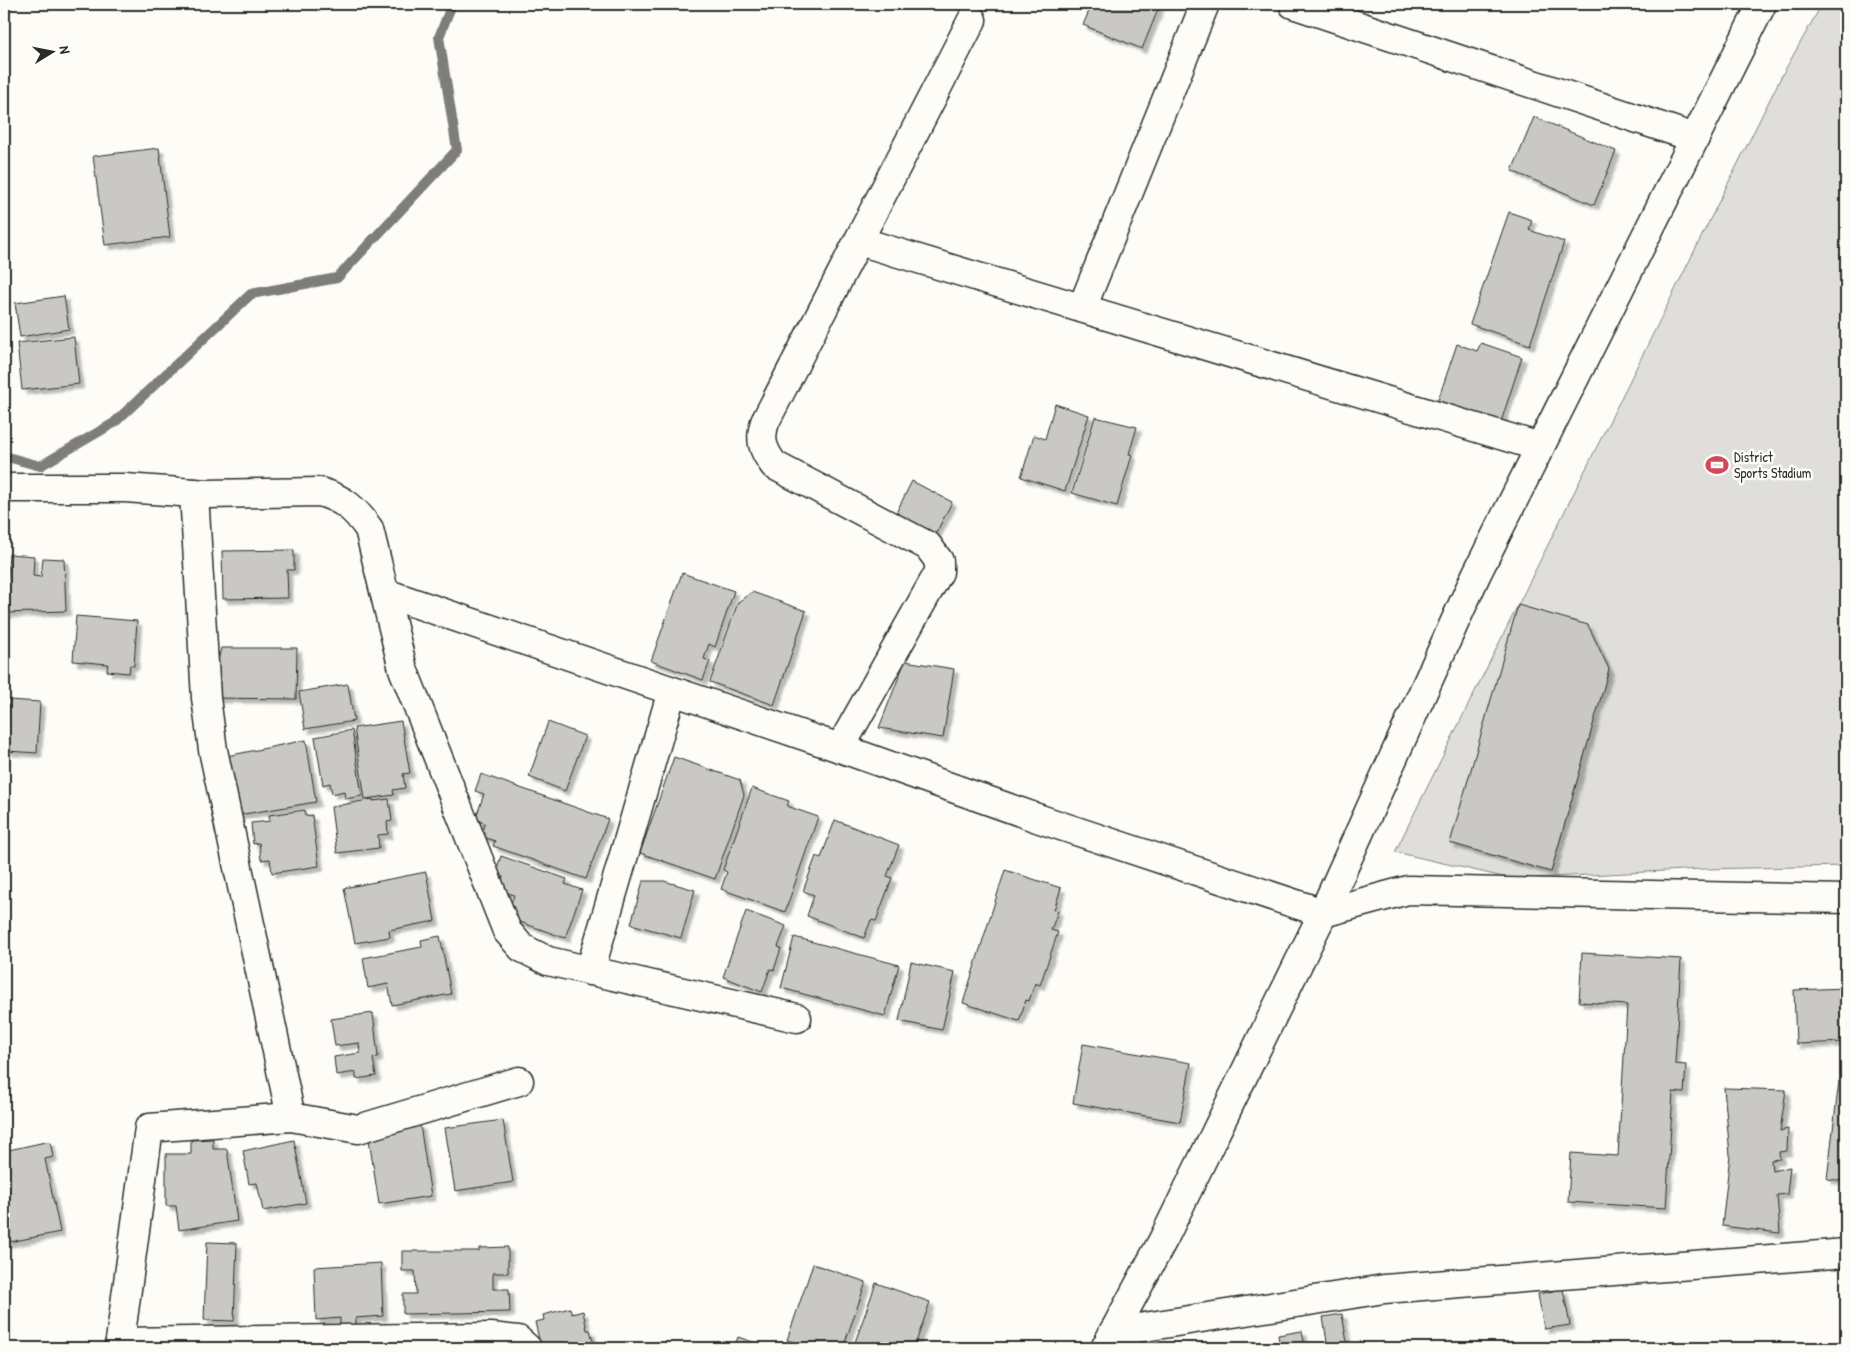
<svg xmlns="http://www.w3.org/2000/svg" width="1850" height="1352" viewBox="0 0 1850 1352" font-family="'Patrick Hand',sans-serif">
<defs>
<filter id="shadow"><feDropShadow dx="4.5" dy="4.5" stdDeviation="1" flood-color="#0004"/></filter>
</defs>
<rect width="100%" height="100%" fill="#fdfcf7"/>
<filter id="ink" filterUnits="userSpaceOnUse"><feTurbulence type="fractalNoise" baseFrequency=".02" numOctaves="2"/><feDisplacementMap in="SourceGraphic" scale="10" xChannelSelector="R" yChannelSelector="G"/><feConvolveMatrix kernelMatrix="1 2 1 2 8 2 1 2 1" color-interpolation-filters="sRGB"/></filter>
<g filter="url(#ink)">
<path fill="#dfdeda" stroke="#858482" d="M 1822,4 L 1846,4 L 1846,866 L 1703,869 L 1512,879 L 1395,852 L 1781,77 Z"/>
<g fill="none" stroke-linecap="round" stroke-linejoin="round">
<path stroke="#7e7d7b" stroke-width="10" d="M 4,456 L 40,466 L 114,423 L 251,294 L 337,278 L 457,150 L 439,37 L 452,4"/>
</g>
<g fill="#c9c8c4" stroke="#2b2b2b" filter="url(#shadow)">
<path d="M 1092,4 L 1151,4 L 1159,7 L 1142,49 L 1083,25 Z"/>
<path d="M 1534,117 L 1616,151 L 1594,205 L 1512,171 Z"/>
<path d="M 159,148 L 170,237 L 105,245 L 93,156 Z"/>
<path d="M 1509,212 L 1532,220 L 1529,230 L 1564,242 L 1530,345 L 1470,324 Z"/>
<path d="M 64,296 L 69,329 L 20,337 L 15,303 Z"/>
<path d="M 74,337 L 79,384 L 22,390 L 17,343 Z"/>
<path d="M 1481,343 L 1522,357 L 1498,431 L 1435,409 L 1457,344 L 1477,351 Z"/>
<path d="M 1055,404 L 1089,415 L 1065,491 L 1021,477 L 1034,435 L 1045,439 Z"/>
<path d="M 1095,417 L 1137,427 L 1129,454 L 1132,455 L 1117,506 L 1072,493 Z"/>
<path d="M 912,481 L 952,502 L 930,545 L 890,525 Z"/>
<path d="M 294,550 L 294,570 L 287,570 L 288,598 L 223,599 L 222,551 Z"/>
<path d="M 9,554 L 34,556 L 33,576 L 41,577 L 43,558 L 64,559 L 66,611 L 5,613 Z"/>
<path d="M 682,573 L 734,591 L 715,647 L 709,644 L 704,659 L 710,661 L 703,680 L 651,661 Z"/>
<path d="M 752,592 L 806,611 L 774,705 L 710,682 L 738,602 Z"/>
<path d="M 1518,605 L 1588,625 L 1609,669 L 1551,872 L 1450,843 Z"/>
<path d="M 76,616 L 137,621 L 134,666 L 130,665 L 129,673 L 107,671 L 108,664 L 73,661 Z"/>
<path d="M 221,648 L 297,648 L 296,699 L 209,698 Z"/>
<path d="M 905,661 L 954,669 L 943,738 L 879,728 Z"/>
<path d="M 348,684 L 354,721 L 305,729 L 299,692 Z"/>
<path d="M 9,700 L 40,702 L 37,753 L 7,751 Z"/>
<path d="M 401,721 L 410,773 L 403,774 L 405,788 L 393,790 L 394,795 L 365,799 L 354,728 Z"/>
<path d="M 548,722 L 585,736 L 565,791 L 529,777 Z"/>
<path d="M 352,730 L 362,796 L 345,799 L 344,791 L 332,794 L 330,783 L 323,785 L 315,737 Z"/>
<path d="M 306,740 L 316,802 L 232,816 L 222,757 Z"/>
<path d="M 674,757 L 740,780 L 744,795 L 715,879 L 640,853 Z"/>
<path d="M 481,774 L 608,819 L 586,879 L 493,846 L 495,841 L 480,836 L 485,823 L 475,820 L 484,794 L 475,791 Z"/>
<path d="M 752,788 L 789,801 L 787,806 L 818,817 L 785,912 L 721,889 L 727,872 L 723,870 Z"/>
<path d="M 373,799 L 373,801 L 389,799 L 392,821 L 387,822 L 388,834 L 378,835 L 379,848 L 337,853 L 331,807 Z"/>
<path d="M 305,810 L 305,816 L 312,815 L 319,866 L 272,873 L 270,859 L 261,860 L 259,843 L 253,844 L 251,823 L 270,821 L 269,815 Z"/>
<path d="M 835,820 L 899,845 L 887,876 L 892,878 L 876,921 L 871,920 L 864,938 L 807,916 L 814,895 L 803,891 L 816,856 L 821,858 Z"/>
<path d="M 501,856 L 567,879 L 565,884 L 582,890 L 565,938 L 506,917 L 514,895 L 499,890 L 503,877 L 495,874 Z"/>
<path d="M 1005,870 L 1061,888 L 1054,910 L 1058,911 L 1051,930 L 1058,932 L 1040,985 L 1035,983 L 1029,1001 L 1026,1000 L 1019,1021 L 963,1003 Z"/>
<path d="M 426,872 L 435,921 L 389,930 L 390,937 L 355,943 L 344,888 Z"/>
<path d="M 643,881 L 664,881 L 695,890 L 681,938 L 631,924 Z"/>
<path d="M 746,911 L 786,926 L 778,947 L 781,948 L 774,970 L 770,969 L 762,992 L 723,977 Z"/>
<path d="M 440,936 L 451,994 L 392,1005 L 388,984 L 368,988 L 363,958 L 422,947 L 421,940 Z"/>
<path d="M 794,937 L 899,965 L 885,1016 L 781,988 Z"/>
<path d="M 1582,953 L 1681,959 L 1675,1064 L 1686,1065 L 1684,1093 L 1673,1092 L 1666,1208 L 1568,1202 L 1571,1153 L 1618,1156 L 1627,1005 L 1579,1002 Z"/>
<path d="M 911,962 L 955,972 L 942,1030 L 899,1021 Z"/>
<path d="M 1846,988 L 1846,1042 L 1796,1044 L 1794,990 Z"/>
<path d="M 373,1013 L 378,1057 L 373,1058 L 376,1076 L 356,1079 L 356,1072 L 336,1075 L 334,1057 L 360,1053 L 359,1043 L 335,1046 L 331,1019 Z"/>
<path d="M 1083,1044 L 1191,1063 L 1180,1122 L 1073,1103 Z"/>
<path d="M 1839,1081 L 1846,1082 L 1846,1181 L 1827,1179 Z"/>
<path d="M 1724,1088 L 1786,1090 L 1780,1131 L 1788,1129 L 1787,1151 L 1779,1152 L 1780,1159 L 1771,1160 L 1772,1171 L 1790,1167 L 1787,1194 L 1777,1195 L 1780,1233 L 1722,1226 L 1730,1155 Z"/>
<path d="M 503,1120 L 513,1182 L 455,1191 L 445,1128 Z"/>
<path d="M 420,1125 L 431,1196 L 379,1204 L 368,1133 Z"/>
<path d="M 213,1139 L 213,1149 L 227,1149 L 237,1221 L 179,1230 L 176,1206 L 166,1206 L 166,1154 L 191,1154 L 191,1140 Z"/>
<path d="M 294,1140 L 306,1203 L 263,1211 L 257,1183 L 249,1184 L 243,1151 Z"/>
<path d="M 50,1141 L 53,1157 L 45,1159 L 60,1232 L 5,1243 L 4,1151 Z"/>
<path d="M 207,1242 L 237,1243 L 234,1321 L 204,1320 Z"/>
<path d="M 508,1247 L 508,1273 L 493,1273 L 493,1289 L 509,1289 L 510,1312 L 403,1314 L 403,1294 L 416,1294 L 415,1271 L 402,1271 L 402,1251 L 479,1251 L 479,1248 Z"/>
<path d="M 381,1263 L 383,1316 L 356,1318 L 356,1326 L 340,1326 L 340,1318 L 316,1320 L 314,1267 Z"/>
<path d="M 813,1264 L 866,1282 L 843,1348 L 811,1348 L 787,1340 Z"/>
<path d="M 876,1283 L 930,1302 L 914,1348 L 853,1348 Z"/>
<path d="M 1563,1289 L 1570,1325 L 1544,1329 L 1538,1294 Z"/>
<path d="M 570,1308 L 572,1314 L 583,1311 L 587,1330 L 590,1330 L 595,1348 L 541,1348 L 535,1322 L 544,1320 L 543,1315 Z"/>
<path d="M 1342,1314 L 1348,1348 L 1328,1348 L 1323,1317 Z"/>
<path d="M 1302,1331 L 1305,1348 L 1280,1348 L 1278,1335 Z"/>
<path d="M 738,1337 L 770,1348 L 734,1348 Z"/>
</g>
<g fill="none" stroke-linecap="round" stroke-linejoin="round">
<defs>
<g id="minor">
<path d="M 1293,4 L 1695,138"/>
<path d="M 859,241 L 1540,447"/>
<path d="M 1082,308 L 1205,4"/>
<path d="M 4,488 L 125,488 L 208,494 L 320,492 C 344,499 355,509 369,529 L 403,669 L 507,931 L 522,948 L 548,961 L 797,1018"/>
<path d="M 194,493 L 206,698 L 213,750 L 291,1117"/>
<path d="M 385,593 L 840,748 L 1043,820 L 1323,913 L 1408,890 L 1846,899"/>
<path d="M 840,748 L 939,572 L 939,561 L 928,546 L 774,465 C 763,450 759,440 765,422 L 972,20"/>
<path d="M 590,971 L 672,691"/>
<path d="M 1113,1332 L 1384,1289 L 1846,1253"/>
<path d="M 120,1342 L 491,1337 L 518,1340 L 527,1348"/>
<path d="M 119,1348 L 149,1128 L 291,1117 L 358,1129 L 519,1081"/>
<path d="M 1105,1348 L 1164,1238 L 1323,913 L 1476,575 L 1762,4"/>
</g>
</defs>
<use href="#minor" stroke="#2b2b2b" stroke-width="31"/>
<use href="#minor" stroke="#fdfcf7" stroke-width="28"/>
</g>
</g>
<defs>
<symbol id="stadium-bare" viewBox="-9 -9 18 18"><path d="M0-5a6.5 5 0 1 0 0 10a6.5 5 0 1 0 0-10ZM-3.5-1.8h7v3.6h-7Z" fill="#d1495b" stroke="#fdfcf7" stroke-width="2.5" paint-order="stroke"/></symbol>
</defs>
<g fill-rule="evenodd">
<use href="#stadium-bare" x="1701" y="449" width="32" height="32"/>
</g>
<g text-anchor="middle" stroke-width="5" stroke-linejoin="round" paint-order="stroke">
<g font-size="14" fill="#2b2b2b" stroke="#fdfcf7" text-anchor="start">
<text x="1734" y="462">District<tspan x="1734" dy="16">Sports Stadium</tspan></text>
</g>
</g>
<rect width="1850" height="1352" fill="none" stroke="#fdfcf7" stroke-width="20"/>
<rect x="10" y="10" width="1830" height="1332" fill="none" stroke="#2b2b2b" stroke-width="2" filter="url(#ink)"/>
<g transform="translate(52 52) rotate(80)" stroke="#fdfcf7" stroke-width="4" paint-order="stroke">
<path d="M0-4L9 19L0 12L-9 19Z" fill="#2b2b2b"/>
<text y="-8" font-size="14" font-weight="bold" text-anchor="middle" fill="#2b2b2b">N</text>
</g>
</svg>
